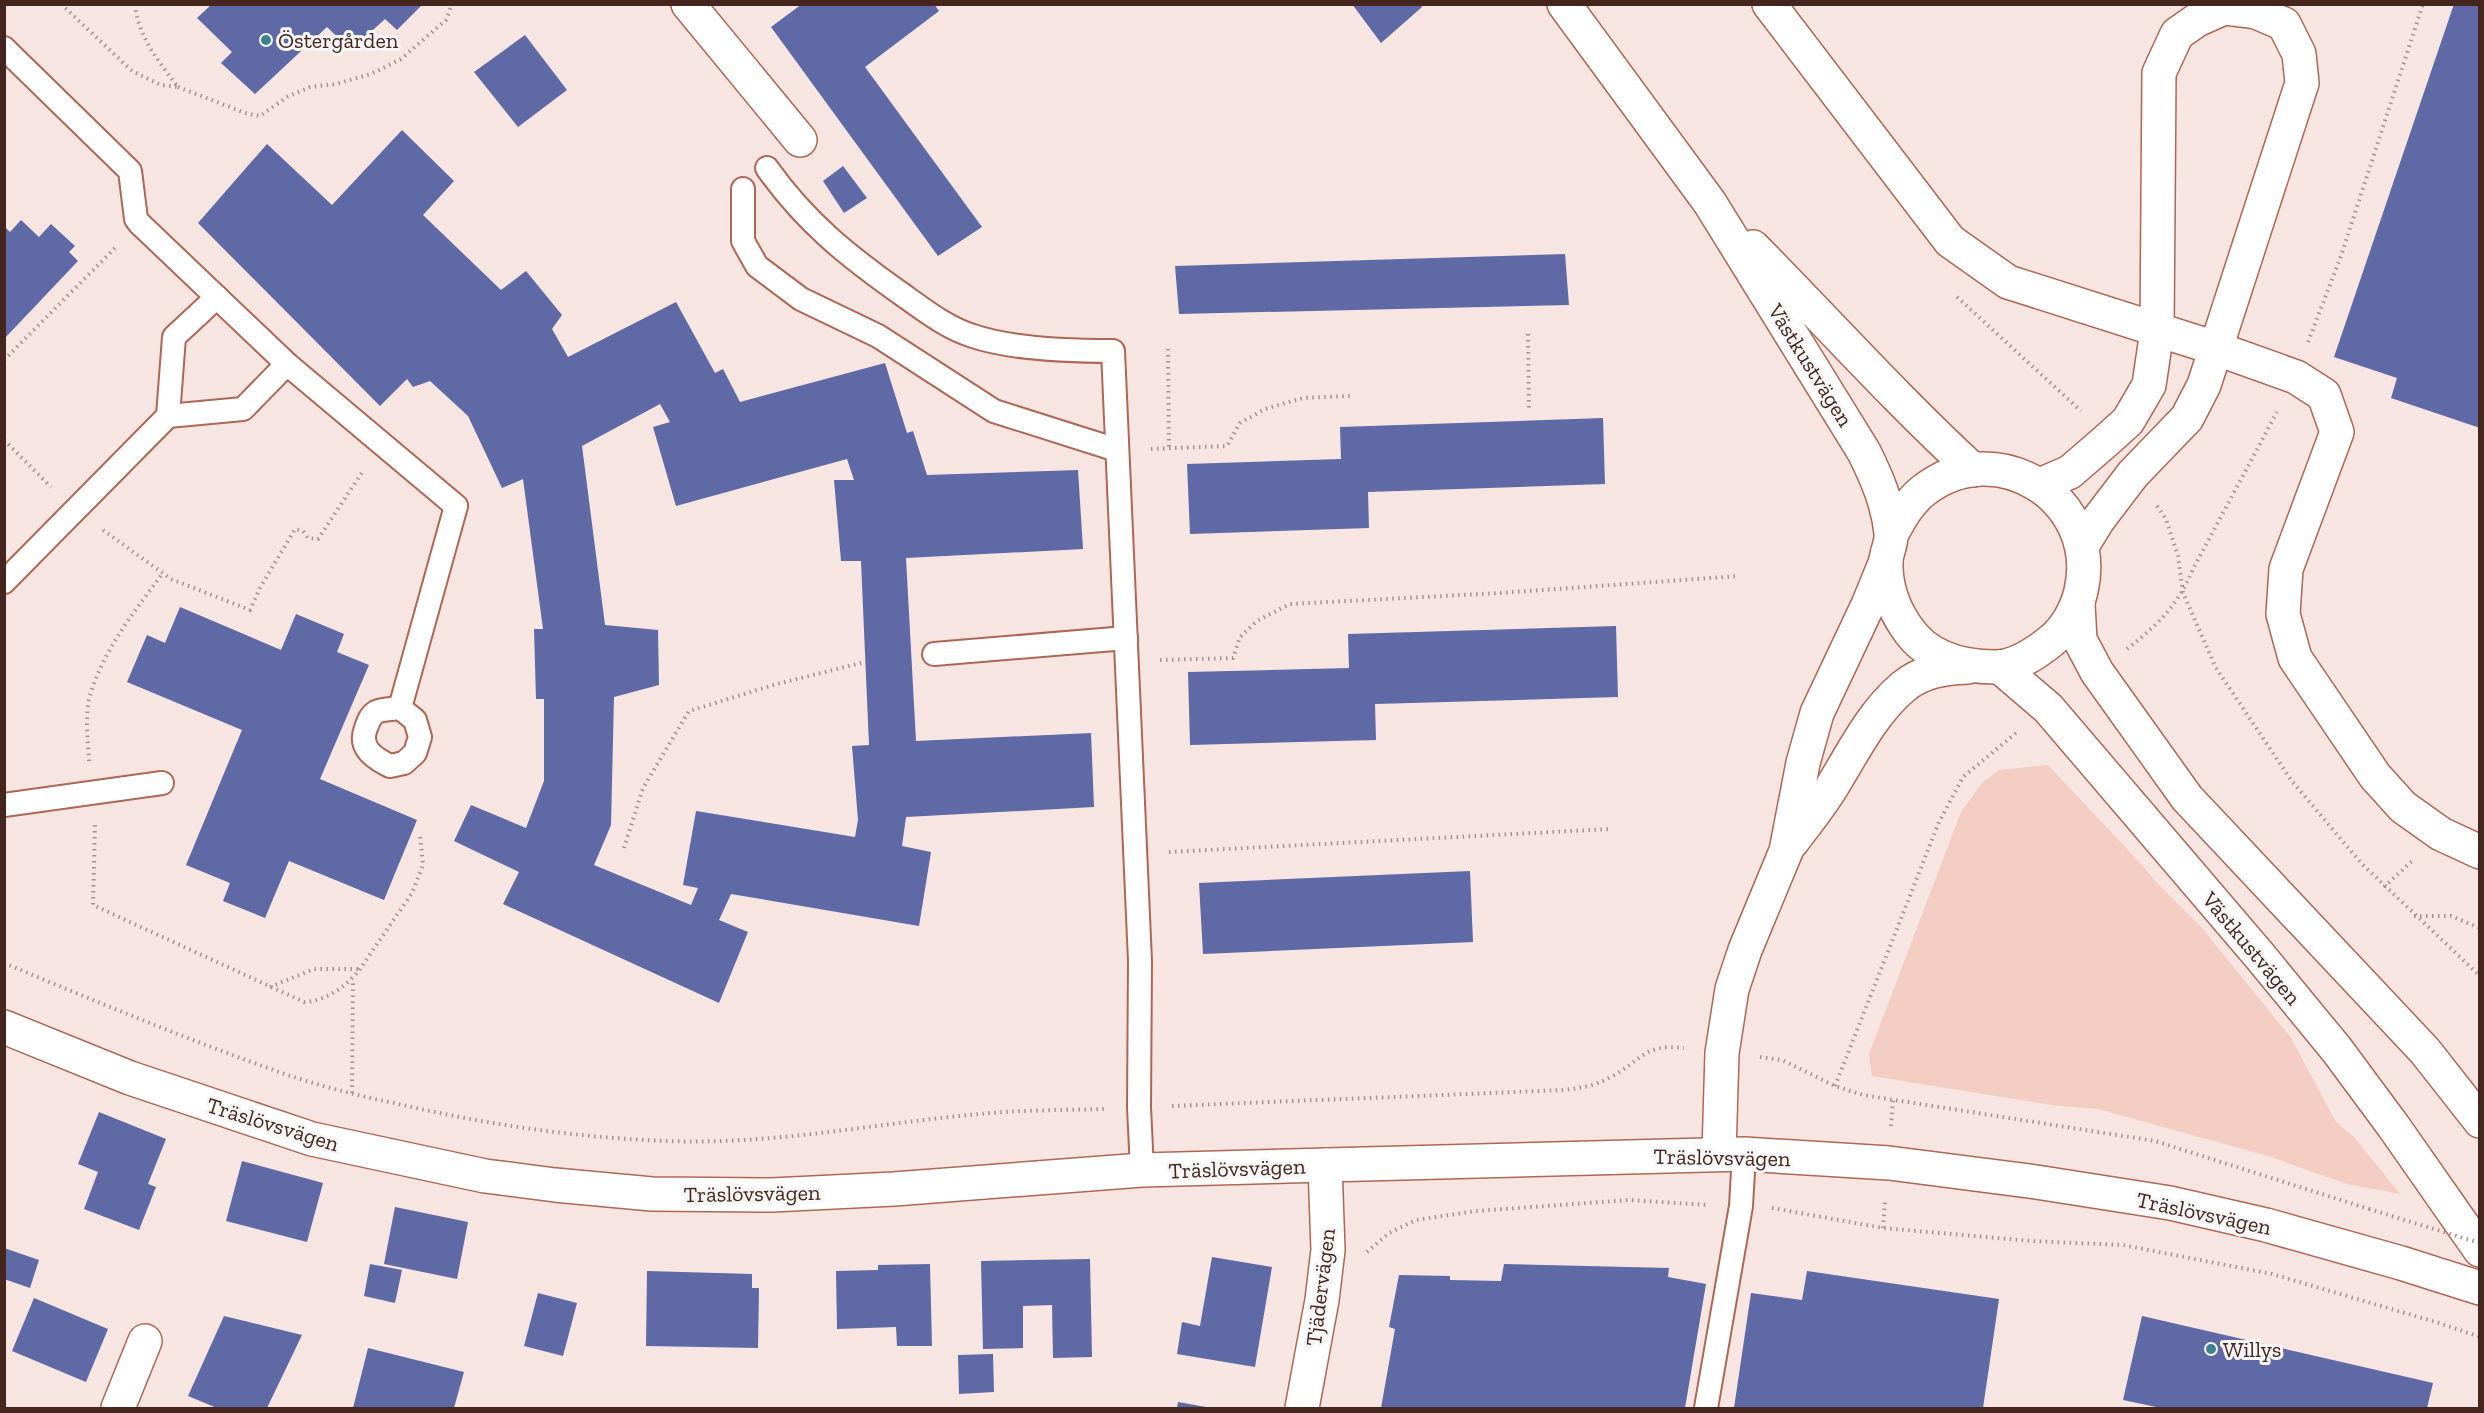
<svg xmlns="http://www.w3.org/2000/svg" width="2484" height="1413" viewBox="0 0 2484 1413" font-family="'Zilla Slab',serif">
<rect width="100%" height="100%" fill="#f6e5e1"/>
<path fill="#f3ccc2" d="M 2048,765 L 2144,867 L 2155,881 L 2202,928 L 2291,1038 L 2336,1122 L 2354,1137 L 2400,1194 L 2347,1184 L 2268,1156 L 2098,1109 L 2051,1105 L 1872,1076 L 1869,1054 L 1961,812 L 1982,783 L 1999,770 Z"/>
<g fill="#5e69a5" fill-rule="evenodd">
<path d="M 212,4 L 423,4 L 397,30 L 385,19 L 351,50 L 327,27 L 255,94 L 221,63 L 232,52 L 197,18 Z"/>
<path d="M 802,4 L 934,4 L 939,11 L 865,67 L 982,227 L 938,256 L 771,27 Z"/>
<path d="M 1352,4 L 1420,4 L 1422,7 L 1381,43 Z"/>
<path d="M 2454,4 L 2480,4 L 2480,428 L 2391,398 L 2397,378 L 2334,357 Z"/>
<path d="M 525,35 L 567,90 L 518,127 L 474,72 Z"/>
<path d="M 402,130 L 454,181 L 423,215 L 501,290 L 526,271 L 562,315 L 552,329 L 568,357 L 676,302 L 715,373 L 723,369 L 740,402 L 885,363 L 907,433 L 913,431 L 927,475 L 1078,470 L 1083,549 L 906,558 L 916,741 L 1091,733 L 1094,807 L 906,817 L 902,846 L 931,852 L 919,926 L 731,894 L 719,920 L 748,932 L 719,1003 L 503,904 L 519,872 L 454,841 L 471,805 L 526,828 L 544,781 L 544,699 L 536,699 L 534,629 L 543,629 L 523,479 L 502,488 L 468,416 L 430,381 L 413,387 L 407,379 L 380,406 L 198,223 L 267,144 L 332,205 ZM 660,404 L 670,422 L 653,427 L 676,506 L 847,459 L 854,480 L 834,480 L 841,561 L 861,561 L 869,745 L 852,746 L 858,820 L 855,837 L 696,811 L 683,885 L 698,888 L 691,905 L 594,865 L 611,825 L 614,697 L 659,685 L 658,630 L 605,625 L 582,446 Z"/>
<path d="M 843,166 L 867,198 L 844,213 L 823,181 Z"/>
<path d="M 21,220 L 39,237 L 51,224 L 75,246 L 69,252 L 78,261 L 4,339 L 4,226 L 10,232 Z"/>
<path d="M 1565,254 L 1569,305 L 1179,314 L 1175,266 Z"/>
<path d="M 1603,418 L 1605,484 L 1368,492 L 1369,528 L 1190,534 L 1187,464 L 1341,459 L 1340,427 Z"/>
<path d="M 180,607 L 281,650 L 296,614 L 344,634 L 337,652 L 369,665 L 320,779 L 417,820 L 384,900 L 289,861 L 265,918 L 223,901 L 230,883 L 186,865 L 242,730 L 127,682 L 147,635 L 165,643 Z"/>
<path d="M 1616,626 L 1618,697 L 1375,704 L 1376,740 L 1190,745 L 1188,672 L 1349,668 L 1348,634 Z"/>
<path d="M 1470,871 L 1473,942 L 1203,954 L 1199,883 Z"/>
<path d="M 99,1112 L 166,1139 L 148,1184 L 156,1187 L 139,1230 L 84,1209 L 98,1172 L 78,1164 Z"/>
<path d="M 242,1161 L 323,1183 L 307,1242 L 226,1221 Z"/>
<path d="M 395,1207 L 468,1222 L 457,1279 L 384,1264 Z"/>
<path d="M 4,1248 L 39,1260 L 30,1288 L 4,1279 Z"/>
<path d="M 1212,1257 L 1272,1267 L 1255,1367 L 1177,1354 L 1182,1322 L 1200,1326 Z"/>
<path d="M 1090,1259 L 1092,1357 L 1053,1358 L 1052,1305 L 1023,1306 L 1023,1348 L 983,1349 L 981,1261 Z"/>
<path d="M 370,1264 L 402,1270 L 395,1303 L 364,1296 Z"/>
<path d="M 930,1264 L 932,1346 L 897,1346 L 896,1327 L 837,1329 L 836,1271 L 878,1270 L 878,1265 Z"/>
<path d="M 1504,1264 L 1669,1268 L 1668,1277 L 1706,1284 L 1685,1408 L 1381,1408 L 1395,1329 L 1389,1327 L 1399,1275 L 1450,1276 L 1450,1280 L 1501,1281 Z"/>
<path d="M 647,1271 L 752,1274 L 752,1288 L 759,1288 L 758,1348 L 646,1346 Z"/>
<path d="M 1807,1271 L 1999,1299 L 1983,1408 L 1734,1408 L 1751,1293 L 1802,1300 Z"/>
<path d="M 538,1293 L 577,1303 L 563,1356 L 524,1346 Z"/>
<path d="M 34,1298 L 108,1329 L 86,1382 L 12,1351 Z"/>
<path d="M 224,1316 L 302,1335 L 267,1408 L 217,1408 L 188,1396 Z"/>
<path d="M 2142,1316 L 2433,1383 L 2427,1408 L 2161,1408 L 2123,1400 Z"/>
<path d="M 368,1348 L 464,1372 L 454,1408 L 353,1408 Z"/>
<path d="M 993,1354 L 994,1392 L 959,1394 L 958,1355 Z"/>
<path d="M 1178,1402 L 1206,1407 L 1206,1408 L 1177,1408 Z"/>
</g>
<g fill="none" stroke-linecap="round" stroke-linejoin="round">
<defs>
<g id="lane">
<path d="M 4,48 L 130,171 L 136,219 L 139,223 L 287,364 L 456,506 L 400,708"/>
<path d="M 767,168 C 806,223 849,257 903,295 C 924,310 947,328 973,336 C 1011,349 1074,351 1113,351 L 1140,961 L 1139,1107 L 1142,1170"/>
<path d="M 743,189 L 743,241 L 757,266 L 801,299 L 878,336 L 994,411 L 1117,450"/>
<path d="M 168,416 L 243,409 L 287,364"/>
<path d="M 4,582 L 168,416 L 174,337 L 217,297"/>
<path d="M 934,654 L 1126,638"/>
<path d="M 400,708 L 415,720 L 420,737 L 415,753 L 404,763 L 390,766 C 374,758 358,748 366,728 C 368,722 370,716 376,712 C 382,709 393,709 400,708 Z"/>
<path d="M 4,805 L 162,783"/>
<path d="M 1706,1408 L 1741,1206 L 1744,1154"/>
</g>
<g id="street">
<path d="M 688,4 L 800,140"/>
<path d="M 1769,4 L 1950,241 L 2008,282 L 2215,348 L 2296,377 L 2324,395 L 2337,432 L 2286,569 L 2283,614 L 2295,658 L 2375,776 L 2403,807 L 2441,834 L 2480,852"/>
<path d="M 2040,485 L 2070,472 L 2107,440 L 2128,421 L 2149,385 L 2157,331 L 2159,73 L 2177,34 L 2197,20 L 2224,8 L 2256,12 L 2284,24 L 2299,54 L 2302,83 L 2204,385 L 2187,418 L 2133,474 L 2098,520 L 2082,546"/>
<path d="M 118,1408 L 145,1341"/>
<path d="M 1302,1408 L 1322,1300 L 1328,1250 L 1325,1165"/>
</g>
<g id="secondary">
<path d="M 1564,4 L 1710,203 L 1864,452 C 1877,478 1888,504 1891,533 C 1892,542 1887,551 1886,560 C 1885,585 1893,608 1907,628 C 1927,658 1962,667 1995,667 C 2016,667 2036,653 2051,641 C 2066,629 2077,609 2081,591 C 2102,500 1997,432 1923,491 C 1908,503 1900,519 1891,535"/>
<path d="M 1753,247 C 1826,321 1896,399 1973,470"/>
<path d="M 2078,604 L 2080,640 L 2097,672 L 2187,798 L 2425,1051 L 2480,1121"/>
<path d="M 2000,667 L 2048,708 L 2259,955 L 2337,1050 L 2394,1127 L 2480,1250"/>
<path d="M 1792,842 C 1806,823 1821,805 1833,785 C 1853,752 1873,712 1903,687 C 1922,671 1944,668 1968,667"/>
<path d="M 4,1027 L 130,1078 L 312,1139 L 485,1176 L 555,1185 L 652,1194 L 772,1195 L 894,1189 L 1142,1170 L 1744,1154 L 1889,1163 L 2036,1182 L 2170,1203 L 2266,1225 L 2401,1263 L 2480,1288"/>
<path d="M 1719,1153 L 1722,1053 L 1732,989 L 1745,950 L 1786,851 L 1803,763 L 1817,713 L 1868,605 L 1886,561"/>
</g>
</defs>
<use href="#lane" stroke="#ae6755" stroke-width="26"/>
<use href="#street" stroke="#ae6755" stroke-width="36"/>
<use href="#secondary" stroke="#ae6755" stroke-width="36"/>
<g stroke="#a8918b" stroke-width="4" stroke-dasharray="1.5 4.5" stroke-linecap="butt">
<path d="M 61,4 L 132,71 L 161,85 L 178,87 C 159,62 138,37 135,4"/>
<path d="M 178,87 L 248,114 L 260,116 L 287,97 L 310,87 L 336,84 L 371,74 L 401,59 L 446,20 L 452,4"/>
<path d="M 1957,297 L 2081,411"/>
<path d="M 1528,334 L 1529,411"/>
<path d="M 2308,342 L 2341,256 L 2423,4"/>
<path d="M 1168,349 L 1169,448"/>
<path d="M 4,360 L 116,247"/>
<path d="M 4,440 L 51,487"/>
<path d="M 1151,449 L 1227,446 L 1240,423 L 1265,409 L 1303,398 L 1351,396"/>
<path d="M 2157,506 L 2166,519 L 2178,556 L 2183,593 L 2216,668 L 2291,780 L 2361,863 L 2480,976"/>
<path d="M 103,530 L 171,579 L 250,610 L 260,588 L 295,529 L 303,531 L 308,538 L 318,539 L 363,471"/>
<path d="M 2127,649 C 2158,625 2178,605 2193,569 L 2277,412"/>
<path d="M 1160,660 L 1233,658 L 1240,637 L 1257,621 L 1290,604 L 1500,593 L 1739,576"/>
<path d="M 89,761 C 88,739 84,713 91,692 C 105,648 136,609 163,573"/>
<path d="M 95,825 L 93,905 L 304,1002 C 326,1001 347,986 360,969 L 412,893 L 423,865 L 420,835"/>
<path d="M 624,848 L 643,788 L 689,711 L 777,684 L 865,662"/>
<path d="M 1169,852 L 1610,829"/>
<path d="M 2384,887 L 2412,861"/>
<path d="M 2414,916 L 2451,916 L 2480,928"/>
<path d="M 4,963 C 95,1001 186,1039 279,1072 C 316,1085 355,1095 394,1103 C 484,1124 576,1138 669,1141 C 774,1145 877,1123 980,1114 C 1021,1110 1064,1110 1105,1109"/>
<path d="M 270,987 L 314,969 L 360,969"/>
<path d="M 1760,1057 L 1782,1060 L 1835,1086 L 1863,1095 L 2155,1141 L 2369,1209"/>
<path d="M 1835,1086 L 1939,822 L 1963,777 L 2016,733"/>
<path d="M 352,1093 L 353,979"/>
<path d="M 1172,1106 L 1564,1090 C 1580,1088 1595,1086 1609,1078 C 1641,1062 1643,1043 1684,1048"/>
<path d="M 1891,1126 L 1893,1100"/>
<path d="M 1772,1208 L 1883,1228 L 2031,1241 L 2123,1245 L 2272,1274 L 2439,1323 L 2480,1337"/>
<path d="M 1883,1228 L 1885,1202"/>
<path d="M 1367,1252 L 1389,1233 L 1416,1220 L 1476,1211 L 1629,1200 L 1708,1205"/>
</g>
<use href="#lane" stroke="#fff" stroke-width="22"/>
<use href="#street" stroke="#fff" stroke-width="33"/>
<use href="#secondary" stroke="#fff" stroke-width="33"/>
<path stroke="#a8918b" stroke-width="4" stroke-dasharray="1.5 4.5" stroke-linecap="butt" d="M 2369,1209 L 2480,1243"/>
</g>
<g fill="#3e8191" stroke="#f6f6f6" stroke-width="2">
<circle cx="266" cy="40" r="6"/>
<circle cx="2211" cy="1349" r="6"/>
</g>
<g text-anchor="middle" stroke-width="6" stroke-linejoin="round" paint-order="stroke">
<g font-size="22" fill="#44261e" stroke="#f6f6f6" text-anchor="start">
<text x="278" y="48">Östergården</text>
<text x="2223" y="1357">Willys</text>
</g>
<g font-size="22" fill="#44261e" stroke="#f6f6f6">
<text transform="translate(1811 365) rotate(58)" y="8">Västkustvägen</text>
<text transform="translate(2252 948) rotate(50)" y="8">Västkustvägen</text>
<text transform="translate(273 1124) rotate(17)" y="8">Träslövsvägen</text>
<text transform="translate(1722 1157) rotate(1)" y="8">Träslövsvägen</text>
<text transform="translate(1237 1168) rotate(-2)" y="8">Träslövsvägen</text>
<text transform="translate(752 1193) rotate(-1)" y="8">Träslövsvägen</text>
<text transform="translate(2204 1213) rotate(12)" y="8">Träslövsvägen</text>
<text transform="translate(1320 1287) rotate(-83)" y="8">Tjädervägen</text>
</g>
</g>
<rect width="2484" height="1413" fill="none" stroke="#44261e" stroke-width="12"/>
</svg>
